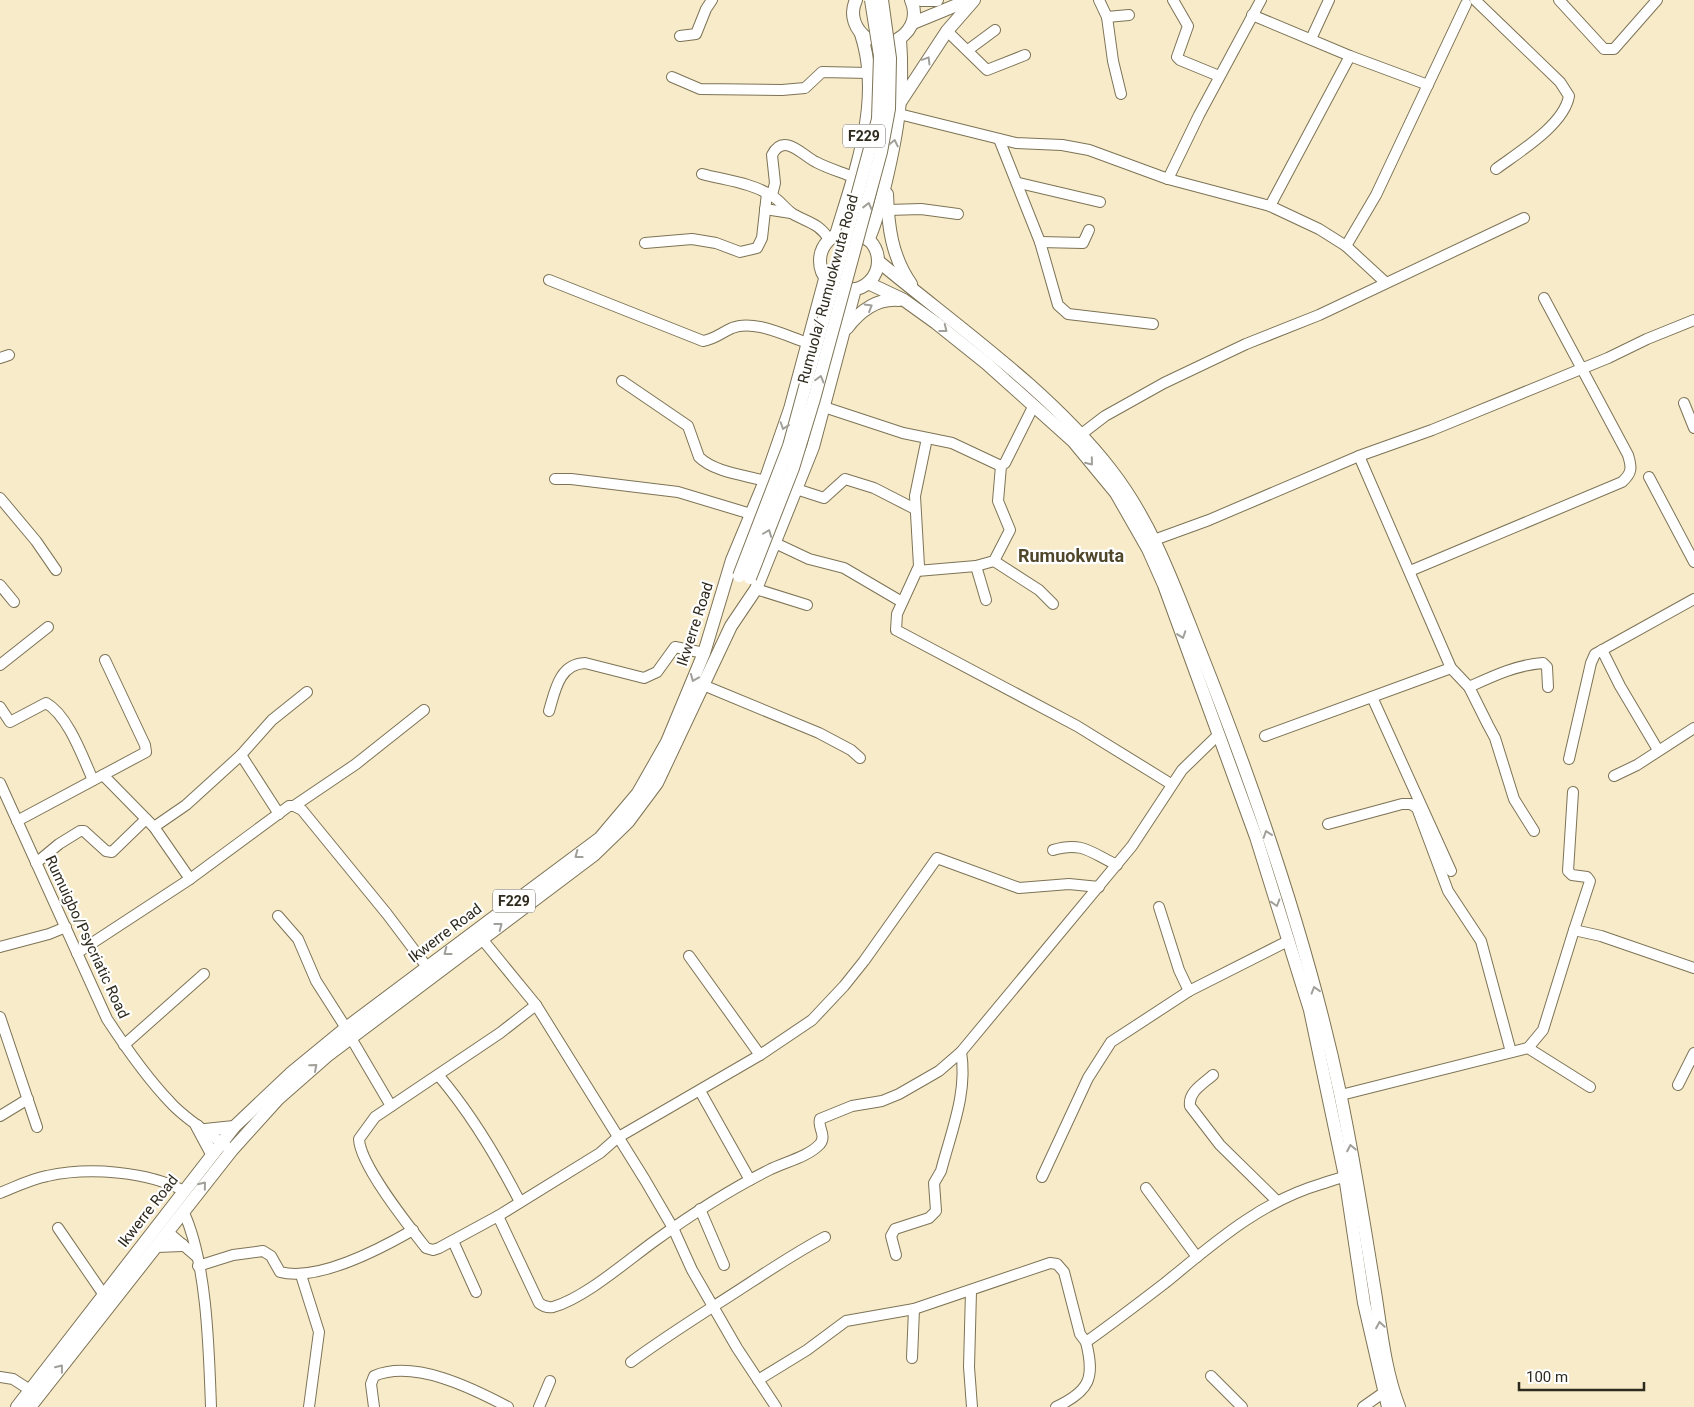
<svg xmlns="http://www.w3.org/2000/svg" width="1694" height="1407" viewBox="0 0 1694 1407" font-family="Roboto,sans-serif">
<rect width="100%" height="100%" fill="#f7ebca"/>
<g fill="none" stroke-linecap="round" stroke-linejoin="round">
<defs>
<g id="minor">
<path d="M 1099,0 L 1107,17 L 1113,61 L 1121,94"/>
<path d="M 1173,0 L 1188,26 L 1177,57 L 1180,60 L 1219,76"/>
<path d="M 1475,0 L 1560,82 L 1569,96 C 1564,125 1519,152 1496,169"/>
<path d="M 1559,0 L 1604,49 L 1614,49 L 1657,0"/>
<path d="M 1252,15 L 1350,56 L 1428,85"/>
<path d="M 1107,17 L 1129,15"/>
<path d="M 947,31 L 987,70 L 1025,55"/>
<path d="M 680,36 L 696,34 L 706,9 L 712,0"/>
<path d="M 1311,39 L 1329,0"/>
<path d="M 968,50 L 995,30"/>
<path d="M 672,77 L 700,89 L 782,90 L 805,88 L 822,72 L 869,73"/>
<path d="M 899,114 L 1016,143 L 1062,145 L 1089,150 L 1168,179 L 1270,206 L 1319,229 L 1346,246 L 1385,282"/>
<path d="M 999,139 L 1040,242 L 1058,305 L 1068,314 L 1153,324"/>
<path d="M 702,174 C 724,180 753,183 772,196 C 780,200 785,209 793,214 C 807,222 821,224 829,240"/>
<path d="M 1168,179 L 1199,115 L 1261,0"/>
<path d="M 1019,183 L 1100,202"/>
<path d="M 772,195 L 775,183 L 772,155 C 784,131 804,157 816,162 C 827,168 841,172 853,177"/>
<path d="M 1270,206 L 1350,56"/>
<path d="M 765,209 L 791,213"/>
<path d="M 888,210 L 921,209 L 958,214"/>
<path d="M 1040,242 L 1083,243 L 1089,230"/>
<path d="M 645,243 L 692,239 L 716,243 L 740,252 L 757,248 L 762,238 L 767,193"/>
<path d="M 1346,246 L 1376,195 L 1466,4"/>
<path d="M 549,280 L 703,341 C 715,339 721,333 732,328 C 754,319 786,336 808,343"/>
<path d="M 0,358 L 9,355"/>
<path d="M 622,381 L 688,426 L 699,457 C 714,472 744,475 765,481"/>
<path d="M 1684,403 L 1694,428"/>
<path d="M 824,407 L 903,433 L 952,443 L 1001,466"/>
<path d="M 927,438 L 915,496 L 919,566 L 897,614 L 896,630 L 1077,726 L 1171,784"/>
<path d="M 1075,439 L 1105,416 L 1164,383 L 1246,344 L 1319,315 L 1524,218"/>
<path d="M 1359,456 L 1451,668 L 1469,687 L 1488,725 L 1495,738 L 1514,799 L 1534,831"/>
<path d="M 1649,477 L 1694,562"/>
<path d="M 555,479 L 571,479 L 678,492 L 751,514"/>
<path d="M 796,489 L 824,498 L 845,479 L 874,488 L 915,509"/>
<path d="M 0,498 L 36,541 L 56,570"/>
<path d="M 1154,540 L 1209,520 L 1359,456 L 1432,430 L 1608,358 L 1647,339 L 1694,320"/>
<path d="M 775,543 L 809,559 L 844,568 L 902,602"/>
<path d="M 994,561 L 1039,590 L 1053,604"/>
<path d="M 976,566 L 986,600"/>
<path d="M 917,571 L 976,566 L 994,561 L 1010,530 L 998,501 L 1001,466 L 1005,463 L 1034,405"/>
<path d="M 1410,571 L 1622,482 C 1632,473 1632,468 1628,455 L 1544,298"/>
<path d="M 0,585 L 14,602"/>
<path d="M 756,589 L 807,605"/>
<path d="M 1602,650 L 1620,686 L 1658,750"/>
<path d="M 0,665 L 48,627"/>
<path d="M 703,685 L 819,733 L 851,750 L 860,758"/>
<path d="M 1469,687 C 1493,676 1516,665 1543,663 L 1547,667 L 1548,687"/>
<path d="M 1372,697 L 1451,871"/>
<path d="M 0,707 L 10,722 L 46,703 C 68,715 83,758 93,780"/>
<path d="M 549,711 C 555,691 559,664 585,663 L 644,678 L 657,672 L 675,647 L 704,653"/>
<path d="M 1265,736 L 1451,668"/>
<path d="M 241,755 L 279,814"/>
<path d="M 1569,759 L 1591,663 L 1595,654 L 1694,599"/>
<path d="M 103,775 L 154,827 L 190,879"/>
<path d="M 1614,776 L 1637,765 L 1694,728"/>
<path d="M 0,783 L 107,1019 C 126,1048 146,1077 170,1102 C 186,1120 208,1132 227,1147"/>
<path d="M 1573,792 L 1568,871 L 1572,875 L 1587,877 L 1590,881 L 1574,930"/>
<path d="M 294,806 L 302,810 L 387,914 L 427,967"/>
<path d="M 17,821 L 146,752 L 145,745 L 105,660"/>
<path d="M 1328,824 L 1402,804 L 1411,804 L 1417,808 L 1448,891 L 1481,941 L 1511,1052"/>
<path d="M 154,827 L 186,805 L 241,755 L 272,720 L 307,692"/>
<path d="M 1053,850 C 1083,841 1091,853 1117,865"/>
<path d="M 36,863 L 59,844 L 80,831 L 84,831 L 106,851 L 112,852 L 146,819"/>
<path d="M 1159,907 L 1179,970 L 1189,991"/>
<path d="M 278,916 L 298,939 L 316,981 L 346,1028"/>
<path d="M 482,939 L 536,1005 L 645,1180 L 673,1228 L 692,1270 L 737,1348 L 776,1407"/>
<path d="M 0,947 L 49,934 L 66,927"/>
<path d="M 77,953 L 190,879 L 289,806 L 294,806 L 356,764 L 424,710"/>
<path d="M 689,956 L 760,1055"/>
<path d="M 536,1005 L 500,1033 L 375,1117 L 359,1139 C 360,1165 408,1225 426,1248 L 433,1250 L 439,1248 L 498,1216 L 600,1153 L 617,1138 L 760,1055 L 812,1020 L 844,986 L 864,961 L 937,858 L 1019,888 L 1069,884 L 1099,887"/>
<path d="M 0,1017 L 37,1127"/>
<path d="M 351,1038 L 391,1106"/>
<path d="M 124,1045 L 204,974"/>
<path d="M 1528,1048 L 1590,1087"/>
<path d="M 1213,1075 C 1203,1084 1188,1092 1190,1106 L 1220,1145 L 1277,1201"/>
<path d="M 439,1076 C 472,1115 497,1157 520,1202"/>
<path d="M 1678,1085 L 1694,1053"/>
<path d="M 700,1091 L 750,1180"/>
<path d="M 1341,1095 L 1528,1048 L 1543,1030 L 1574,930 L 1601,936 L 1694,968"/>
<path d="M 0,1116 L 28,1099"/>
<path d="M 1042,1177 L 1088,1078 L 1111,1042 L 1189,991 L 1288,941"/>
<path d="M 1146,1188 L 1197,1257"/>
<path d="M 0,1193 C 15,1187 31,1179 47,1176 C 88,1167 147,1171 184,1191"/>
<path d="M 700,1209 L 724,1265"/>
<path d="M 184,1213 C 207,1263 209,1351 211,1407"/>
<path d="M 498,1216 L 539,1303 C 544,1307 548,1308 553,1307 C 585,1298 628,1260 656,1240 C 692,1214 729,1190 769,1170 C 785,1162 808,1157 820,1144 C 827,1135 817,1127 820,1119 L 852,1106 L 882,1101 L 899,1094 L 939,1071 L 961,1052 L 1132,846 L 1182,770 L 1217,736"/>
<path d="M 58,1228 L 104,1295"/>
<path d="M 168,1232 L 197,1257"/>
<path d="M 453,1241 L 476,1292"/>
<path d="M 896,1255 L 891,1236 L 895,1229 L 929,1218 L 936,1211 L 934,1183 L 941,1171 C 951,1132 968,1092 961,1052"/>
<path d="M 198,1266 L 233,1255 L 263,1251 L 271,1256 L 280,1272 C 318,1282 380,1249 413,1230"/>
<path d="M 301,1275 L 319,1332 L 309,1407"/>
<path d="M 971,1291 L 969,1367 L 972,1407"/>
<path d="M 912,1358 L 914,1309"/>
<path d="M 631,1362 C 658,1342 686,1324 714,1306 C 751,1283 787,1257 825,1237"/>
<path d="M 1211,1376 L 1242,1407"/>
<path d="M 0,1377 L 13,1379 L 30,1390"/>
<path d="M 758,1380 L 807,1350 L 846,1321 L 914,1309 L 1050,1263 L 1057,1264 L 1064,1272 L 1080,1334 L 1086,1342"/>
<path d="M 374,1407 L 371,1384 L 374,1376 C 414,1359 472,1388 508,1407"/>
<path d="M 539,1407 L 550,1381"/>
<path d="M 1056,1407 C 1090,1391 1095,1378 1086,1342 C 1113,1323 1139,1303 1165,1283 C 1214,1243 1260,1202 1321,1184 C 1331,1181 1340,1177 1350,1176"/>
<path d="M 1363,1407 L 1383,1393"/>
</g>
<g id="major">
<path d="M 856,0 C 849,15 855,30 868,39"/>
<path d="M 921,0 L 937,0"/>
<path d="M 913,23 L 969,0"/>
<path d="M 892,42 C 910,35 919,18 911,0"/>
<path d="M 901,101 L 947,31 L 974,0"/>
<path d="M 887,194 C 888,227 892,257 911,284"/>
<circle cx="849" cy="261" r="29"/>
<path d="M 836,235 C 855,171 883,101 861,34"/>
<path d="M 868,240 C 877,222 881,201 886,181 C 898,130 904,92 900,39"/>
<path d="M 878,261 C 956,326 1048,389 1111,470 C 1153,524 1175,588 1200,651 C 1257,794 1308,942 1340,1093 C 1354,1159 1364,1225 1375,1292 C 1381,1330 1385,1371 1399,1407"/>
<path d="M 868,283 L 904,300 L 936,323 L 986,363 L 1073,441 L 1116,493 L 1148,549 L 1164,585 L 1256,837 L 1310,1010 L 1345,1176 L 1364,1303 L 1388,1407"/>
<path d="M 847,328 C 860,311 877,298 899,300"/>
<path d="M 197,1126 L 212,1154"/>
<path d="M 205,1130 L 234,1127"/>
<path d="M 157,1246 L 182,1245"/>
<path d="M 17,1407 L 234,1127 L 290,1074 L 346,1028 L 600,838 L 638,793 L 667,742 L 704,653 L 732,560 L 765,481 L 790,409 L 825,279"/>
<path d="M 30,1407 L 232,1150 L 278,1099 L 327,1056 L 594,855 L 628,822 L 657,783 L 731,626 L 756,589 L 813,447 L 855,289"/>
</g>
</defs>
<use href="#minor" stroke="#7d7355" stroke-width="12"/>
<use href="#major" stroke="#7d7355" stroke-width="14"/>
<use href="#minor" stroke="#fff" stroke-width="10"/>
<use href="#major" stroke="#fff" stroke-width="12"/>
<defs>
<g id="major-bridge">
<path d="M 739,576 L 789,446 L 878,119 L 880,56 L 871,0"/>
<path d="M 750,578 L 793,468 L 814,399 L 881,152 L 889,109 L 890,58 L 882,0"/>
</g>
</defs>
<use href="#major-bridge" stroke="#7d7355" stroke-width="14" stroke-linecap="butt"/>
<use href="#major-bridge" stroke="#fff" stroke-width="12"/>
</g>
<defs><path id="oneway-chevron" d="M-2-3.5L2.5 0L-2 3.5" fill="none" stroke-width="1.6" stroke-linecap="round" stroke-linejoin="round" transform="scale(1.25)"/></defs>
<g stroke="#a19f99">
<use href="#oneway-chevron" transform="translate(927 60) rotate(-59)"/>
<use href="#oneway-chevron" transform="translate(894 143) rotate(-78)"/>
<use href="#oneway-chevron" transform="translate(868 206) rotate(-76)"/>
<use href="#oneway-chevron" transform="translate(869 307) rotate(-30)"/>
<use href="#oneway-chevron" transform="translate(944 329) rotate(38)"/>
<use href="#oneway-chevron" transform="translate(820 379) rotate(-75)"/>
<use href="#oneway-chevron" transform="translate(784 426) rotate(109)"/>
<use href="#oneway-chevron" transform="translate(1090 462) rotate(51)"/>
<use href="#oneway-chevron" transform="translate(768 533) rotate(-69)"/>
<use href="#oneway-chevron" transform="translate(1182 635) rotate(71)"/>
<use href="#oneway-chevron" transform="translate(694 678) rotate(112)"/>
<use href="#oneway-chevron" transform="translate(1267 834) rotate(-109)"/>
<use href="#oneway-chevron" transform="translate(578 855) rotate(143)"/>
<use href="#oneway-chevron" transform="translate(1276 903) rotate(73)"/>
<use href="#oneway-chevron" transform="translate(499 926) rotate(-37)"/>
<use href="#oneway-chevron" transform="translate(447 952) rotate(143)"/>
<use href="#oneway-chevron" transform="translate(1315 990) rotate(-107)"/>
<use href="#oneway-chevron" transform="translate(314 1067) rotate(-41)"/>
<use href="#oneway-chevron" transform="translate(1351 1148) rotate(-101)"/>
<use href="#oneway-chevron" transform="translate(203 1185) rotate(-51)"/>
<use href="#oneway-chevron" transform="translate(1380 1325) rotate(-99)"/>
<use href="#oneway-chevron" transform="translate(60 1368) rotate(-52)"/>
</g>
<g text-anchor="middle" stroke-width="4.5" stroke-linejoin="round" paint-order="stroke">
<g fill="#fff" stroke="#6d6a61" stroke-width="1">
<rect x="843" y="124.5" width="42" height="23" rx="4"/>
<rect x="493" y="889.5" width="42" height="23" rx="4"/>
</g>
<g font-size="14" font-weight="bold" fill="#2e2a1d">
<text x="864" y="141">F229</text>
<text x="514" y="906">F229</text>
</g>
<g font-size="15" fill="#2e2a1d" stroke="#fff">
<text transform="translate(828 289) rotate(-75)" y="5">Rumuola/ Rumuokwuta Road</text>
<text transform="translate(695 624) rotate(-72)" y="5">Ikwerre Road</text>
<text transform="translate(445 933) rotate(-37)" y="5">Ikwerre Road</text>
<text transform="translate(87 937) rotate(65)" y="5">Rumuigbo/Psycriatic Road</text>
<text transform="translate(148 1211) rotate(-52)" y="5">Ikwerre Road</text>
</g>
<g font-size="18" font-weight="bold" fill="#50472a" stroke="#fff">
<text x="1071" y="562">Rumuokwuta</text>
</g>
</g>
<path d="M1519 1382v8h125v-8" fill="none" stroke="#2e2a1d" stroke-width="2.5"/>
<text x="1526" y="1382" font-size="15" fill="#2e2a1d" stroke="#ffffff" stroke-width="4" paint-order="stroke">100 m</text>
</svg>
